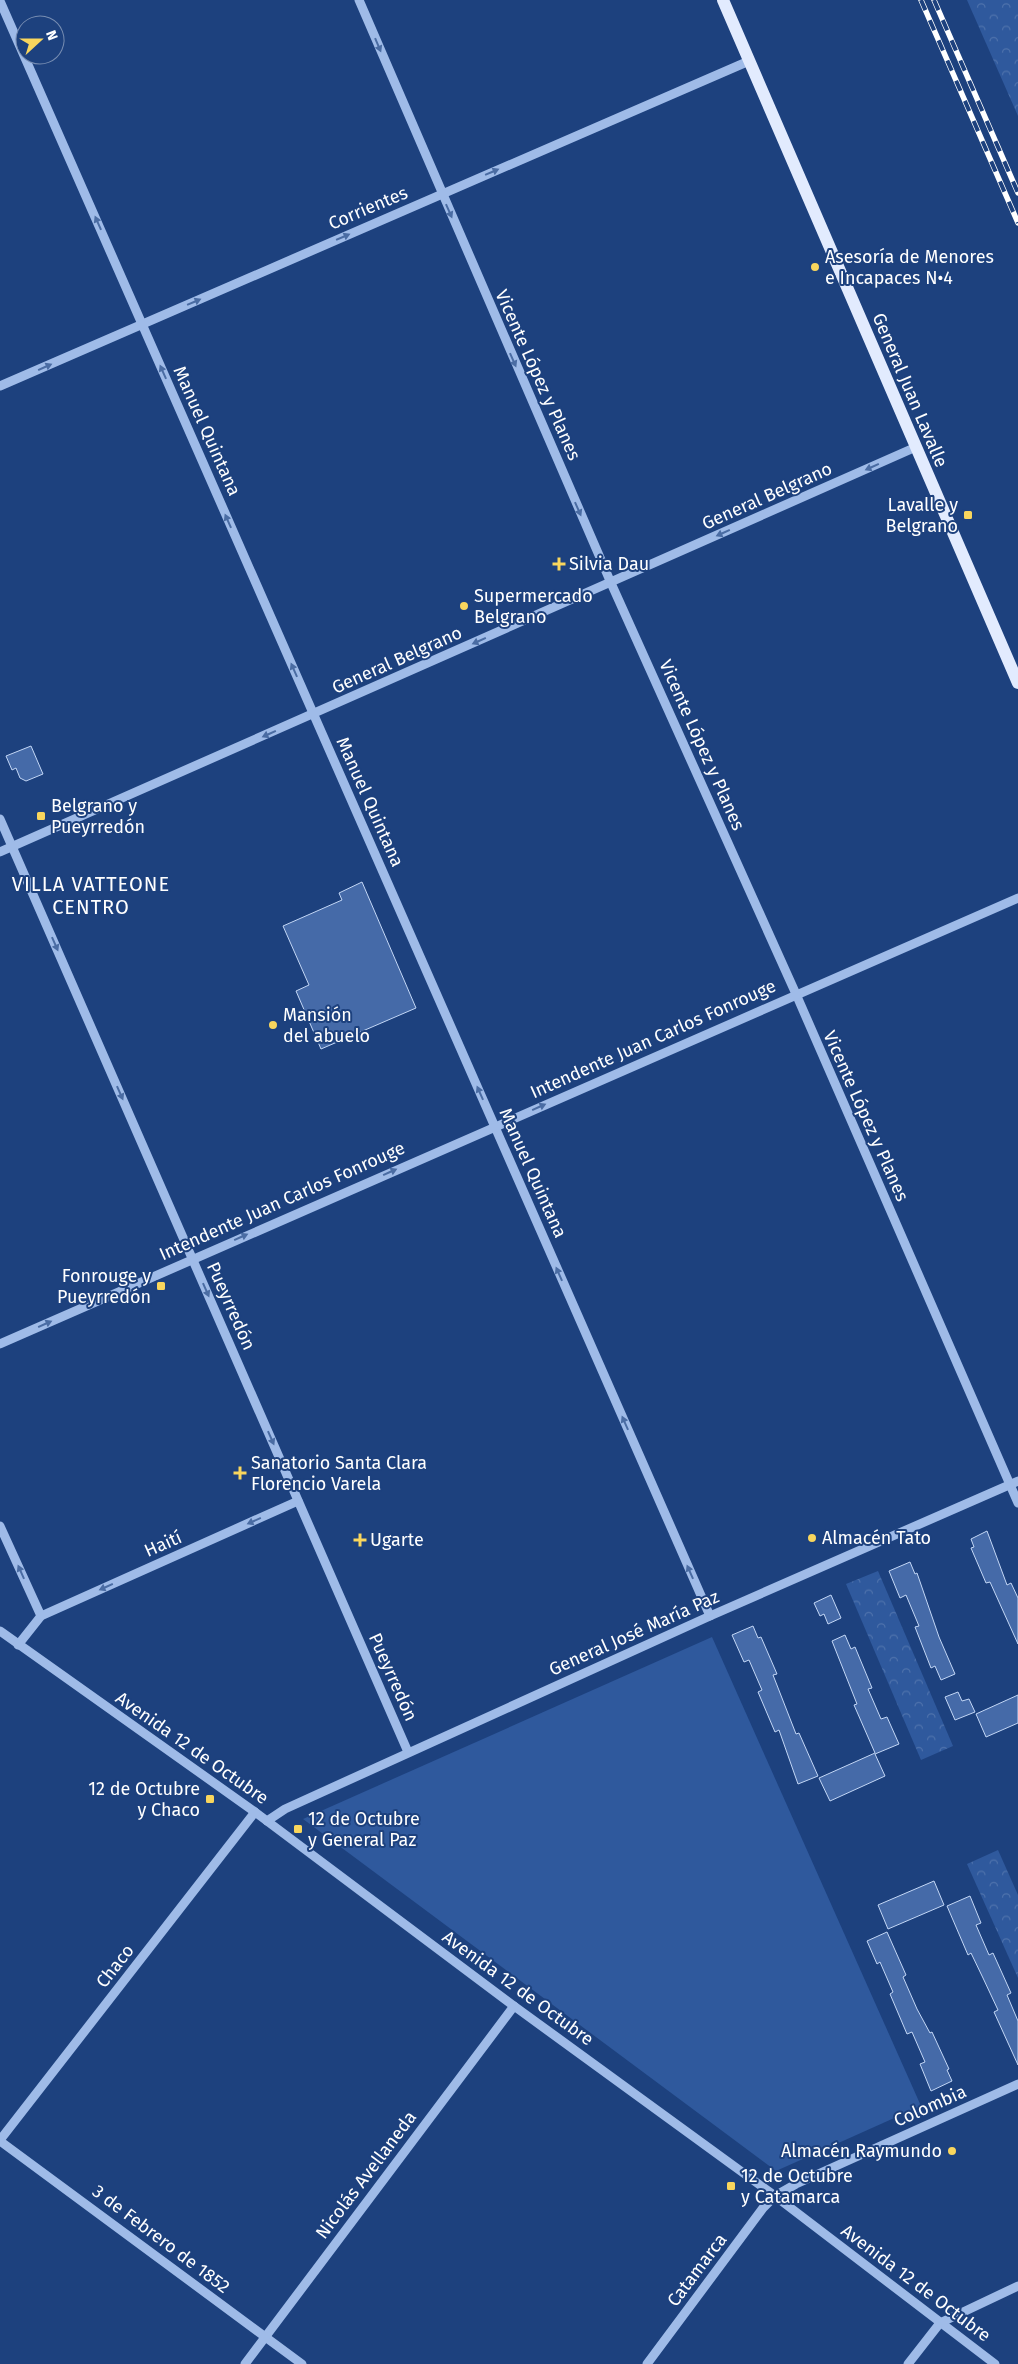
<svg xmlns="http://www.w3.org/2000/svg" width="1018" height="2364" viewBox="0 0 1018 2364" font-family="'Fira Sans',sans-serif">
<defs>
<pattern id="forest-crowns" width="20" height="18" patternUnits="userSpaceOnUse" patternTransform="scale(1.25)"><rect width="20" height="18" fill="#2f599d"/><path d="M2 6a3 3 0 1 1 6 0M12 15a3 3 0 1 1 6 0" fill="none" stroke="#4e72ac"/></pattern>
</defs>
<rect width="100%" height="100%" fill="#1d417e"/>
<path fill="#2f599d" d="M 712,1637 L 921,2106 L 776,2171 L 303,1819 Z"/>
<g fill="url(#forest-crowns)">
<path d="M 967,0 L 1018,0 L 1018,116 Z"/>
<path d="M 878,1571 L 953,1746 L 921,1760 L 846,1584 Z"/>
<path d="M 998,1850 L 1018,1895 L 1018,1978 L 967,1864 Z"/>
</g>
<g fill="#456aa8" stroke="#c3d7f6">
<path d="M 31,746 L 43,774 L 26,781 L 20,778 L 16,768 L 12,770 L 6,756 Z"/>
<path d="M 362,882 L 416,1008 L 321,1049 L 296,991 L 309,985 L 283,926 L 342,900 L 339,893 Z"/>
<path d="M 987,1531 L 1007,1585 L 1011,1583 L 1018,1598 L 1018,1644 L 990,1582 L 986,1583 L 971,1548 L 974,1547 L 971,1539 Z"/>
<path d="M 910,1562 L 915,1574 L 917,1573 L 939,1637 L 955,1674 L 941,1680 L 935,1666 L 931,1668 L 915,1627 L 919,1626 L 906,1595 L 900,1598 L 889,1571 Z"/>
<path d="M 831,1595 L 841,1618 L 828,1624 L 824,1614 L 820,1616 L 814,1603 Z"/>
<path d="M 753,1626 L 758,1638 L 761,1637 L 777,1674 L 773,1675 L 796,1734 L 799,1733 L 818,1776 L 798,1784 L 779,1730 L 775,1732 L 758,1692 L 762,1690 L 749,1660 L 744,1662 L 732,1635 Z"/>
<path d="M 845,1635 L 851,1649 L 855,1647 L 872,1688 L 868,1689 L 881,1719 L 887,1717 L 899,1744 L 875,1754 L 885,1776 L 830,1801 L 819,1778 L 875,1753 L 854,1705 L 857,1704 L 832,1641 Z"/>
<path d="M 958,1692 L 962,1701 L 969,1699 L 975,1712 L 955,1720 L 945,1697 Z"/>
<path d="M 1018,1695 L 1018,1723 L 986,1737 L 976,1714 Z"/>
<path d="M 934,1881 L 944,1905 L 888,1929 L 878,1905 Z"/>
<path d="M 970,1896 L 981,1923 L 976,1925 L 989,1955 L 993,1953 L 1011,1993 L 1007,1995 L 1018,2021 L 1018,2065 L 994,2012 L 998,2010 L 983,1978 L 971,1953 L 968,1955 L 947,1906 Z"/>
<path d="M 887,1932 L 906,1975 L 903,1977 L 917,2009 L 930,2033 L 932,2032 L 949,2069 L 947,2070 L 952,2081 L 931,2091 L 920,2064 L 925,2062 L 912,2032 L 907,2034 L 890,1994 L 893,1992 L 880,1962 L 877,1964 L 867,1941 Z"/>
</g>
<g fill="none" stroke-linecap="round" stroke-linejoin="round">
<g stroke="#9fbbe8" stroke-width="9">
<path d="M 359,0 L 611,583 L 796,994 L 1018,1503"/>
<path d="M 0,1 L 710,1616"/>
<path d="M 0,386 L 749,61"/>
<path d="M 0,819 L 408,1752"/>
<path d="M 0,852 L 916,447"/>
<path d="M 0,1344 L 1018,898"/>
<path d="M 0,1526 L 41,1616"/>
<path d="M 0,1631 L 255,1812 L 514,2006 L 775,2196 L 995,2364"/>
<path d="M 18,1645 L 41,1616 L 298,1501"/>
<path d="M 267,1821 L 285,1809 L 710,1616 L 1018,1481"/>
<path d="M 0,2140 L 255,1812"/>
<path d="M 0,2141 L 302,2364"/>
<path d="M 245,2364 L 514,2006"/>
<path d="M 647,2364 L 763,2208 L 775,2196 L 796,2184 L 1018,2084"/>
<path d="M 908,2364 L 940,2323 L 1018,2286"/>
</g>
<path stroke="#e2ebfe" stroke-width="12" d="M 723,0 L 1018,683"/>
<defs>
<g id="rail">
<path d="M 921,0 L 1018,223"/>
<path d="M 934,0 L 1018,193"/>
</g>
</defs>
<use href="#rail" stroke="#fff" stroke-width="5.5"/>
<use href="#rail" stroke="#1d417e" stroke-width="4" stroke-dasharray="11" stroke-linecap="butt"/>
</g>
<defs><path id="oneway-solid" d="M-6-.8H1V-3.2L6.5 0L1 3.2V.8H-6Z" transform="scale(1.25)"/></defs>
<g fill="#4a6ca3">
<use href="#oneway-solid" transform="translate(378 45) rotate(67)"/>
<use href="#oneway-solid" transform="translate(492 172) rotate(-23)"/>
<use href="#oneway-solid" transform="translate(449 211) rotate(66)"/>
<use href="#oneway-solid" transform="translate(98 223) rotate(-114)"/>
<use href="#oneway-solid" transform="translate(343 237) rotate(-23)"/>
<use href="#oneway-solid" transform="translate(194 302) rotate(-23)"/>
<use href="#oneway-solid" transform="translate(513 360) rotate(66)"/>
<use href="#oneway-solid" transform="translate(45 367) rotate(-24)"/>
<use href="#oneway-solid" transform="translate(163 372) rotate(-114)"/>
<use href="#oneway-solid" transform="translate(872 467) rotate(156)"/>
<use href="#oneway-solid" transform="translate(578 509) rotate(66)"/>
<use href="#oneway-solid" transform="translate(228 521) rotate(-114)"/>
<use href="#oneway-solid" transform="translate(723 533) rotate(156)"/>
<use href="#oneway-solid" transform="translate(479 641) rotate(156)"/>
<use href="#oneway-solid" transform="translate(294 670) rotate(-114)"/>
<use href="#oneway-solid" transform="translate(269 734) rotate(156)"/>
<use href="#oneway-solid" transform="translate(55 944) rotate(66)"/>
<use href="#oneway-solid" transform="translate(120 1093) rotate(66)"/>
<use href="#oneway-solid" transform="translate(480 1093) rotate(-114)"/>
<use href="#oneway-solid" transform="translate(539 1107) rotate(-24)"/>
<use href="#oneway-solid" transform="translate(390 1172) rotate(-24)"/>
<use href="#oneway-solid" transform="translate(241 1237) rotate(-24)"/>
<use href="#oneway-solid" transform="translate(559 1274) rotate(-114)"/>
<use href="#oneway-solid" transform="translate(206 1290) rotate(66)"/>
<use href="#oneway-solid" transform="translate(45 1324) rotate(-24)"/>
<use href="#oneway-solid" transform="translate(625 1423) rotate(-114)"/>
<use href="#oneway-solid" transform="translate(271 1438) rotate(66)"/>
<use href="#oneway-solid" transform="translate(254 1521) rotate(156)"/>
<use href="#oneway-solid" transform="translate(21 1572) rotate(-114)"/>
<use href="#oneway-solid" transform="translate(690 1572) rotate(-114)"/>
<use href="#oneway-solid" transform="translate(106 1587) rotate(156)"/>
</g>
<g fill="#f9d65d" stroke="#1d417e" stroke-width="2">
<circle cx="815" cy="267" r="5"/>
<rect x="963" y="510" width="10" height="10" rx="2.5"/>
<path d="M556.5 556.5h5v5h5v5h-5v5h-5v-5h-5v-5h5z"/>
<circle cx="464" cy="606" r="5"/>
<rect x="36" y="811" width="10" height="10" rx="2.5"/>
<circle cx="273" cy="1025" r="5"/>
<rect x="156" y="1281" width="10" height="10" rx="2.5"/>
<path d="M237.5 1465.5h5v5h5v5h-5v5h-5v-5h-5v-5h5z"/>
<circle cx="812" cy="1538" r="5"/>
<path d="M357.5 1532.5h5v5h5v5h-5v5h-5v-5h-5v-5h5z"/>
<rect x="205" y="1794" width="10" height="10" rx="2.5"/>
<rect x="293" y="1824" width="10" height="10" rx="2.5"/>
<circle cx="952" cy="2151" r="5"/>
<rect x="726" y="2181" width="10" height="10" rx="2.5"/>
</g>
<g text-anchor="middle" stroke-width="4" stroke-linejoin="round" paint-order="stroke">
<g font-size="18" fill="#fff" stroke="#1d417e">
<text transform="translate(368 208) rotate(-23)" y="6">Corrientes</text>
<text transform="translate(538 375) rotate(66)" y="6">Vicente López y Planes</text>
<text transform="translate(910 390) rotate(67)" y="6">General Juan Lavalle</text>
<text transform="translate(207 431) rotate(66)" y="6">Manuel Quintana</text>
<text transform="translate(767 496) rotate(-24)" y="6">General Belgrano</text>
<text transform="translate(397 660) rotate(-24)" y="6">General Belgrano</text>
<text transform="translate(702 745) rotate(66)" y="6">Vicente López y Planes</text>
<text transform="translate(370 802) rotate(66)" y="6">Manuel Quintana</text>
<text transform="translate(653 1039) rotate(-24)" y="6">Intendente Juan Carlos Fonrouge</text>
<text transform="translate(866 1116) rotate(66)" y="6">Vicente López y Planes</text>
<text transform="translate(533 1173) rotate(66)" y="6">Manuel Quintana</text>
<text transform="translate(282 1201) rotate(-24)" y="6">Intendente Juan Carlos Fonrouge</text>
<text transform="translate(231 1306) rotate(66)" y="6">Pueyrredón</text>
<text transform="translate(163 1544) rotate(-24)" y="6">Haití</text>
<text transform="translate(634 1633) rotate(-24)" y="6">General José María Paz</text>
<text transform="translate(393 1677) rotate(66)" y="6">Pueyrredón</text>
<text transform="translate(192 1748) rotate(35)" y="6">Avenida 12 de Octubre</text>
<text transform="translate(115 1966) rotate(-52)" y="6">Chaco</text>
<text transform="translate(518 1988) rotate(36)" y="6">Avenida 12 de Octubre</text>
<text transform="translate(930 2106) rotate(-24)" y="6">Colombia</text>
<text transform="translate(366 2175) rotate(-53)" y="6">Nicolás Avellaneda</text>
<text transform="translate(161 2239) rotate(37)" y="6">3 de Febrero de 1852</text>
<text transform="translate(697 2270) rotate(-53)" y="6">Catamarca</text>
<text transform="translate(916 2283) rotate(37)" y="6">Avenida 12 de Octubre</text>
</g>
<g font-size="18" fill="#fff" stroke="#1d417e" text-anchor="start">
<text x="825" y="263">Asesoría de Menores<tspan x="825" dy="21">e Incapaces N•4</tspan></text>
<text x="958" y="511" text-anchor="end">Lavalle y<tspan x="958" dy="21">Belgrano</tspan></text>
<text x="569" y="570">Silvia Dau</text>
<text x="474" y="602">Supermercado<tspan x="474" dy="21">Belgrano</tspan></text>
<text x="51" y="812">Belgrano y<tspan x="51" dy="21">Pueyrredón</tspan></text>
<text x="283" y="1021">Mansión<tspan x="283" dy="21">del abuelo</tspan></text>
<text x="151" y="1282" text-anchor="end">Fonrouge y<tspan x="151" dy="21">Pueyrredón</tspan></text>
<text x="251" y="1469">Sanatorio Santa Clara<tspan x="251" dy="21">Florencio Varela</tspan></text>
<text x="822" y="1544">Almacén Tato</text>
<text x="370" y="1546">Ugarte</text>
<text x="200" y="1795" text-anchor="end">12 de Octubre<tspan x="200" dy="21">y Chaco</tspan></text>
<text x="308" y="1825">12 de Octubre<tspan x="308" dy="21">y General Paz</tspan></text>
<text x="942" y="2157" text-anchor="end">Almacén Raymundo</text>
<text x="741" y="2182">12 de Octubre<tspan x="741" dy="21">y Catamarca</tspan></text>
</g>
<g font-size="20" letter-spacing="1" fill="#fff" stroke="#1d417e">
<text x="91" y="891">VILLA VATTEONE<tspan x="91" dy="23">CENTRO</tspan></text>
</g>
</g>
<g transform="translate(40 40) rotate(69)"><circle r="24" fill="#1d417e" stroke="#778db2"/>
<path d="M0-4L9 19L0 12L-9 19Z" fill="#f9d65d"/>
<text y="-8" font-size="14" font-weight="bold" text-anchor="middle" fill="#ffffff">N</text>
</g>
</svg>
